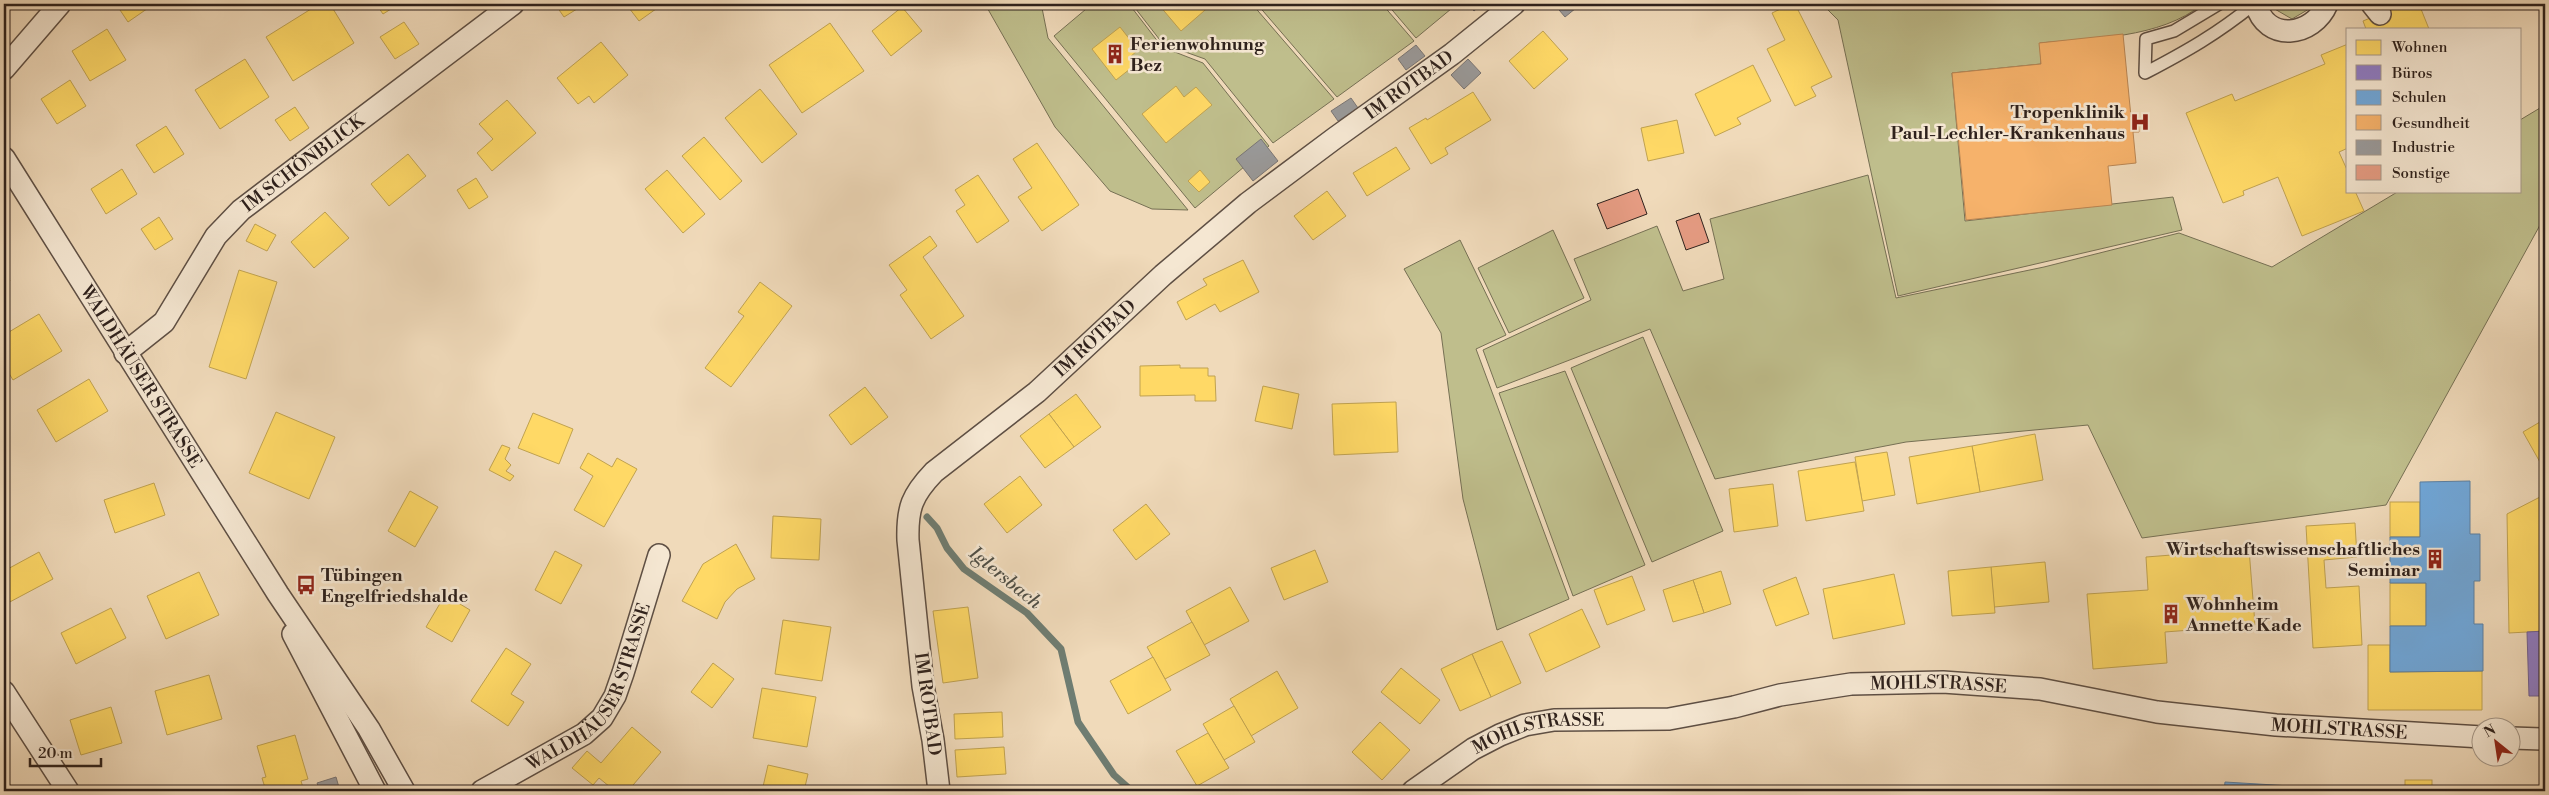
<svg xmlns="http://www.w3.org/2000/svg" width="2549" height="795" viewBox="0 0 2549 795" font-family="'Libre Bodoni',serif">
<rect width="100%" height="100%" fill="#f0daba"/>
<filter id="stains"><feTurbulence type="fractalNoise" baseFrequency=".004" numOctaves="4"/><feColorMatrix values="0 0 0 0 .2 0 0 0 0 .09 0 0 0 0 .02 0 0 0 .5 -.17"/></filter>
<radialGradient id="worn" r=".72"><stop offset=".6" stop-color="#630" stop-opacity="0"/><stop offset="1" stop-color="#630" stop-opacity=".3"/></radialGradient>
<g fill="#bfbe8c" stroke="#767054">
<path d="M 985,4 L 1045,4 L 1042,8 L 1048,38 L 1188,210 L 1152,209 L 1110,191 L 1055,127 Z"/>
<path d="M 1092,4 L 1129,4 L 1162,47 L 1203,63 L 1269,146 L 1195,208 L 1054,36 Z"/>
<path d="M 1132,4 L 1252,4 L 1334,99 L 1273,143 L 1205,59 L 1163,44 Z"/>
<path d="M 1257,4 L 1382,4 L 1414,41 L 1337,97 Z"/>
<path d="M 1387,4 L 1457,4 L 1416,38 Z"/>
<path d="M 1822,4 L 2203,4 C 2159,39 2093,38 2040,43 L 2041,64 L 1952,73 L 1965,221 L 2173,197 L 2182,230 L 1898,296 L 1838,20 Z"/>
<path d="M 2272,4 L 2311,4 L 2309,9 L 2292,19 L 2273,8 Z"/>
<path d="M 2545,105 L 2545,216 L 2386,505 L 2142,538 L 2088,425 L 1906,442 L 1715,479 L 1650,329 L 1497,388 L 1483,350 L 1591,300 L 1574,259 L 1657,226 L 1683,291 L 1724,279 L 1710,219 L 1868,175 L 1896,298 L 2044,267 L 2179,233 L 2272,267 L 2399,191 L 2520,191 L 2520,120 Z"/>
<path d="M 1553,230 L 1584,298 L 1509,333 L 1478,268 Z"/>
<path d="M 1460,240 L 1506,335 L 1476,349 L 1569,599 L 1497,630 L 1463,499 L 1441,333 L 1404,269 Z"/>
<path d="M 1643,337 L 1723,531 L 1652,562 L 1571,368 Z"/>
<path d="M 1565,371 L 1645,565 L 1573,596 L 1499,393 Z"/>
</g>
<g fill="#ffd966" stroke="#c0a250">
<path d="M 116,4 L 154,4 L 128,22 Z"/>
<path d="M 319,4 L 330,4 L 354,43 L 293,81 L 266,37 Z"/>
<path d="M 376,4 L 399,4 L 383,14 Z"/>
<path d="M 555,4 L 585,4 L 564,17 Z"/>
<path d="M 626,4 L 663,4 L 639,21 Z"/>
<path d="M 1161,4 L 1212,4 L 1181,31 L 1159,5 Z"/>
<path d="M 1791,4 L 1795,4 L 1832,77 L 1811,87 L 1816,96 L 1795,106 L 1767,49 L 1785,40 L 1772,13 Z"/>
<path d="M 2404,4 L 2419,4 L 2429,29 L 2366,29 L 2363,21 Z"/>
<path d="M 902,7 L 922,31 L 891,56 L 872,31 Z"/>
<path d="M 404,22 L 419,44 L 395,59 L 380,37 Z"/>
<path d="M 830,23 L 864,71 L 802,113 L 769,65 Z"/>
<path d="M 1120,27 L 1138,50 L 1129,58 L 1135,65 L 1116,80 L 1092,49 Z"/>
<path d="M 107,29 L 126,60 L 90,81 L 72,51 Z"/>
<path d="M 1543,31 L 1568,59 L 1534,89 L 1509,61 Z"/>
<path d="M 601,42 L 628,75 L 594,103 L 589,96 L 578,104 L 557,78 Z"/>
<path d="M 2348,44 L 2348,148 L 2339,152 L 2348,172 L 2348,191 L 2355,191 L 2364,211 L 2302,236 L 2278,177 L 2243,191 L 2244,195 L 2223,203 L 2186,113 L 2232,94 L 2235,101 L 2325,64 L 2321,55 Z"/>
<path d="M 245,59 L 269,97 L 220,129 L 195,90 Z"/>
<path d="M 1753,65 L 1771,101 L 1737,118 L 1741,124 L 1715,136 L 1695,94 Z"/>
<path d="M 70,80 L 86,106 L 57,124 L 41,99 Z"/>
<path d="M 1176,86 L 1184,97 L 1196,87 L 1212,105 L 1166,143 L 1142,114 Z"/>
<path d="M 760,89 L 797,134 L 762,163 L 725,118 Z"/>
<path d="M 1473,92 L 1491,120 L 1445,148 L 1448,154 L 1431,164 L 1409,128 L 1426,118 L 1427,120 Z"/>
<path d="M 507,100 L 536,133 L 492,171 L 477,153 L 493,139 L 479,124 Z"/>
<path d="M 295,107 L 309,128 L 290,141 L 275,120 Z"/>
<path d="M 1677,120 L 1684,153 L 1648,161 L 1641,128 Z"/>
<path d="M 166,126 L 184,154 L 154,173 L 136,145 Z"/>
<path d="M 704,137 L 742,181 L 720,200 L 682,156 Z"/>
<path d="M 1037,143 L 1079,205 L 1042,231 L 1018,197 L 1032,188 L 1013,159 Z"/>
<path d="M 1396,147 L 1410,169 L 1367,196 L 1353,173 Z"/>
<path d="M 408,154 L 426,176 L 389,206 L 371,184 Z"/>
<path d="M 122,169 L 137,194 L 106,214 L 91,189 Z"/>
<path d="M 667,170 L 705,214 L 683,233 L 645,189 Z"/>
<path d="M 1200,170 L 1210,182 L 1199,192 L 1188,181 Z"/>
<path d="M 978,175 L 1009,221 L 977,243 L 956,211 L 965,205 L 955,190 Z"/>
<path d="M 476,178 L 488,197 L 469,209 L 457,190 Z"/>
<path d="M 1327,191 L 1346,216 L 1313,240 L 1294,216 Z"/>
<path d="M 325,212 L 349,238 L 314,268 L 291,242 Z"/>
<path d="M 159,217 L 173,239 L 155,250 L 141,229 Z"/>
<path d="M 255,224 L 276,235 L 267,251 L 246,241 Z"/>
<path d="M 930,236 L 937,246 L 923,257 L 964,316 L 931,339 L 900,295 L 907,290 L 889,265 Z"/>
<path d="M 1243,260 L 1259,292 L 1220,312 L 1215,304 L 1186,320 L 1177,302 L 1207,285 L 1203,279 Z"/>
<path d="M 4,270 L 10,281 L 4,285 Z"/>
<path d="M 239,270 L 277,282 L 246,379 L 209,367 Z"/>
<path d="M 760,282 L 792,306 L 731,387 L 705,368 L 744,316 L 738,312 Z"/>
<path d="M 39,314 L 62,351 L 13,380 L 4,365 L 4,335 Z"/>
<path d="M 1180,365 L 1180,368 L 1208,368 L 1208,376 L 1215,376 L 1216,401 L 1195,401 L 1195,395 L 1140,396 L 1140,366 Z"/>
<path d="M 89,379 L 108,411 L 56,442 L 37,410 Z"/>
<path d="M 1263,386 L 1299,394 L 1292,429 L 1255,421 Z"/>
<path d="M 865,387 L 888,417 L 851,445 L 829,415 Z"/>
<path d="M 1076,394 L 1101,427 L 1074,447 L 1049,414 Z"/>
<path d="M 1396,402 L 1398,452 L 1334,455 L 1332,404 Z"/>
<path d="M 276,412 L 335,437 L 309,499 L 249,473 Z"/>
<path d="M 533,413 L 573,429 L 559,464 L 518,448 Z"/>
<path d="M 1049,414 L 1074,447 L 1045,468 L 1020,436 Z"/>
<path d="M 2545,419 L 2545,471 L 2523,432 Z"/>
<path d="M 2035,434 L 2043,480 L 1980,492 L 1972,446 Z"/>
<path d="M 502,445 L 510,448 L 505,459 L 511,465 L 506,471 L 514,476 L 510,481 L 489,470 Z"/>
<path d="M 1972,446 L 1980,492 L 1917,504 L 1909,457 Z"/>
<path d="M 1887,452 L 1895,495 L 1862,501 L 1855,457 Z"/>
<path d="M 588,453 L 612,467 L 617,458 L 637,469 L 604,527 L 574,510 L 593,476 L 580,468 Z"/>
<path d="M 1855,462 L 1864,511 L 1806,521 L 1798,471 Z"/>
<path d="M 1020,476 L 1042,505 L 1007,533 L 984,504 Z"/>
<path d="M 154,483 L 165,515 L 115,533 L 104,500 Z"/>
<path d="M 1773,484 L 1778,526 L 1734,532 L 1729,489 Z"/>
<path d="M 410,491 L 438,507 L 415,547 L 388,531 Z"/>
<path d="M 2540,497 L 2545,506 L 2545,631 L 2509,633 L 2507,514 Z"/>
<rect x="2390" y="502" width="30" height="35"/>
<path d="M 1146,504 L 1170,534 L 1136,560 L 1113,530 Z"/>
<path d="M 773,516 L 821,519 L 819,560 L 771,558 Z"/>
<path d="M 2355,523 L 2357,557 L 2324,560 L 2326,588 L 2359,586 L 2362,645 L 2313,648 L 2306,526 Z"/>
<path d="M 736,544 L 755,579 L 737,589 L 725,602 L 717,619 L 682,601 L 703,564 Z"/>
<path d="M 2249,549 L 2255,625 L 2165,632 L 2167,663 L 2093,669 L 2087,594 L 2148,590 L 2146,557 Z"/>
<path d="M 1315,550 L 1328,582 L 1284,600 L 1271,568 Z"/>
<path d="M 555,551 L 582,565 L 561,604 L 535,590 Z"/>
<path d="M 39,552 L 53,579 L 6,604 L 4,571 Z"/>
<path d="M 2045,562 L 2049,602 L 1994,607 L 1991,567 Z"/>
<path d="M 1991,567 L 1995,613 L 1952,616 L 1948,571 Z"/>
<path d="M 1721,571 L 1731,604 L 1704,613 L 1693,580 Z"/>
<path d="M 199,572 L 219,615 L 166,639 L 147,596 Z"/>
<path d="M 1894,574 L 1905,624 L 1833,639 L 1823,589 Z"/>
<path d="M 1632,576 L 1645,610 L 1607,625 L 1594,590 Z"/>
<path d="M 1796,577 L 1809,614 L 1776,626 L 1763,590 Z"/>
<path d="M 1693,580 L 1704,613 L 1673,622 L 1663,590 Z"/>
<rect x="2390" y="583" width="36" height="43"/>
<path d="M 1230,587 L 1249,621 L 1204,645 L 1186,611 Z"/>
<path d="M 445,595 L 470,610 L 452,642 L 426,627 Z"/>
<path d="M 968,607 L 978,678 L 943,683 L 933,611 Z"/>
<path d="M 111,608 L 126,638 L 76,664 L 61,633 Z"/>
<path d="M 1582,609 L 1600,647 L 1546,672 L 1529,634 Z"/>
<path d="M 783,620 L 831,627 L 822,681 L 775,674 Z"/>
<path d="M 1192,622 L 1210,655 L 1165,679 L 1147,647 Z"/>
<path d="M 1502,641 L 1521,683 L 1491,697 L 1472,654 Z"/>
<path d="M 2368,645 L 2390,645 L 2390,672 L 2482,671 L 2482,710 L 2368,710 Z"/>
<path d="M 506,648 L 531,664 L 511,694 L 524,702 L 508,726 L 471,701 Z"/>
<path d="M 1472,654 L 1491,697 L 1460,711 L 1441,669 Z"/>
<path d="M 1153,657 L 1171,690 L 1128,714 L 1110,681 Z"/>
<path d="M 713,663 L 734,679 L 712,708 L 691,692 Z"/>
<path d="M 1401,668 L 1440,700 L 1420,724 L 1381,692 Z"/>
<path d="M 1277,671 L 1298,708 L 1251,736 L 1230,699 Z"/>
<path d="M 209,675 L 222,719 L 167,735 L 155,691 Z"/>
<path d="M 762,688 L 816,697 L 807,747 L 753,738 Z"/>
<path d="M 1234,706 L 1255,742 L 1224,760 L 1203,724 Z"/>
<path d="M 111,707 L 122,743 L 81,755 L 70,720 Z"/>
<path d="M 1002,712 L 1003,737 L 955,739 L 954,714 Z"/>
<path d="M 1380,722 L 1410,750 L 1382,780 L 1352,752 Z"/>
<path d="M 632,727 L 661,752 L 628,791 L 615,791 L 599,778 L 593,785 L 572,768 L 587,751 L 601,763 Z"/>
<path d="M 1208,733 L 1229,768 L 1197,786 L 1176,751 Z"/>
<path d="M 295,735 L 308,779 L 301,781 L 304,791 L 266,791 L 262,778 L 266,777 L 257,746 Z"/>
<path d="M 1004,747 L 1006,774 L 957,777 L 955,750 Z"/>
<path d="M 768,765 L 808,774 L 804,791 L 762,791 Z"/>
<path d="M 4,773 L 13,790 L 11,791 L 4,791 Z"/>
<rect x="2405" y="780" width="27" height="11"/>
<path d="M 2469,787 L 2510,788 L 2510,791 L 2469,791 Z"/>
</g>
<path fill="#8e7cc3" stroke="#716191" d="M 2545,631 L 2545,696 L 2529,696 L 2527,632 Z"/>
<g fill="#6fa8dc" stroke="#5c80a2">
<path d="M 2470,481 L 2470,534 L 2480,534 L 2480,581 L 2474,581 L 2474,624 L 2483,624 L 2483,671 L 2390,672 L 2390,626 L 2426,626 L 2426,583 L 2390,583 L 2390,537 L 2420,537 L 2420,482 Z"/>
<path d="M 2225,782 L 2373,791 L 2224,791 Z"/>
</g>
<path fill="#f6b26b" stroke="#ba8653" d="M 2123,34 L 2131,117 L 2138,117 L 2139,132 L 2133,132 L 2136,163 L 2108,166 L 2112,205 L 1966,220 L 1952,73 L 2041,64 L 2039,43 Z"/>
<g fill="#999" stroke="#797574">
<path d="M 1467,4 L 1482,4 L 1474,11 Z"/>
<path d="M 1554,4 L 1581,4 L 1565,17 Z"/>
<path d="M 1416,45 L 1425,56 L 1406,70 L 1398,59 Z"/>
<path d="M 1468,59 L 1481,73 L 1464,89 L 1451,75 Z"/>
<path d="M 1351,98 L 1358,108 L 1338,121 L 1331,111 Z"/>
<path d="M 1261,139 L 1278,161 L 1253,181 L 1236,159 Z"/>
<path d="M 336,777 L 340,791 L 320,791 L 317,783 Z"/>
</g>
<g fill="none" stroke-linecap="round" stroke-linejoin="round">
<path stroke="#6f7d72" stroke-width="7" d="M 927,517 L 937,528 L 947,548 L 964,569 L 1027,613 L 1061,649 L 1078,722 L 1114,775 L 1132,791"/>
</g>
<g fill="#e69c83" stroke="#2e211c">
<path d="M 1638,189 L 1647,214 L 1607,229 L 1597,204 Z"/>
<path d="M 1699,213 L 1709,242 L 1686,250 L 1676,221 Z"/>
</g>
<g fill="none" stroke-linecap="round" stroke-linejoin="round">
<defs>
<path id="lane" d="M 2219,4 L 2174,31 L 2146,39 L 2145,73 C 2187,51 2217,34 2254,4"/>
<g id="street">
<path d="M 2256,4 C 2266,43 2313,37 2327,4"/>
<path d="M 2372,4 L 2380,14"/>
<path d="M 4,69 L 60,4"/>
<path id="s1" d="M 4,158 L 278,594 L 369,729 L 404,791"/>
<path id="s2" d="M 125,353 L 164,322 L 216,236 L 241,210 L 513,4"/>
<path d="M 293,634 L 375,791"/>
<path d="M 4,692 L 68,791"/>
<path d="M 2512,738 L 2545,739"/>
<path id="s3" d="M 482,791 L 584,734 L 602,718 L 615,696 L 623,673 L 659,555"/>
<path id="s4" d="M 939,791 L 933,740 L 923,686 L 908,540 C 907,508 912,495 934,472 L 1037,392 L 1163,275 L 1248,203 L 1335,138 L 1452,54 L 1514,4"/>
<path id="s5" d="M 1413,791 L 1473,749 L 1500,735 L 1525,725 L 1554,720 L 1669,719 L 1734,707 L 1780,695 L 1851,684 L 1943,682 L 2040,689 L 2157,712 L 2276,725 L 2482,737"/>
</g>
</defs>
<use href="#lane" stroke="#5e4f44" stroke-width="14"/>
<use href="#street" stroke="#5e4f44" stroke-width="24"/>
<use href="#lane" stroke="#f5e7d2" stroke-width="11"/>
<use href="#street" stroke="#f5e7d2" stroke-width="21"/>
</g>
<defs>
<symbol id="building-bare" viewBox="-9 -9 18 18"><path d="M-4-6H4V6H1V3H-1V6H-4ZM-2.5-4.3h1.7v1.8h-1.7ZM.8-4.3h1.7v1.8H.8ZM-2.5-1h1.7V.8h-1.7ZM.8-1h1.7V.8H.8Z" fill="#8f2418" stroke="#f5e7d2" stroke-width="2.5" paint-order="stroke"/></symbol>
<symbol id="hospital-bare" viewBox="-9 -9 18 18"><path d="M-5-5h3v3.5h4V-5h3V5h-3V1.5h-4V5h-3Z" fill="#8f2418" stroke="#f5e7d2" stroke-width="2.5" paint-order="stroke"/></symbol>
<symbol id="bus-bare" viewBox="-9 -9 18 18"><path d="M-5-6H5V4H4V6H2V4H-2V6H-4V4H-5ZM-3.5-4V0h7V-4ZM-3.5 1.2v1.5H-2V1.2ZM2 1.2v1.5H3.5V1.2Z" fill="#8f2418" stroke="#f5e7d2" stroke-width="2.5" paint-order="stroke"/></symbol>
</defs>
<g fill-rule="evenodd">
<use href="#building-bare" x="1101" y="40" width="28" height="28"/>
<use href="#hospital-bare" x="2126" y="108" width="28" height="28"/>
<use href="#building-bare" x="2421" y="545" width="28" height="28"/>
<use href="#bus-bare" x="292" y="571" width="28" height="28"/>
<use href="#building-bare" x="2157" y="600" width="28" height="28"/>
</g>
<g text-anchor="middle" stroke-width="5" stroke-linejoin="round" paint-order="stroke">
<g font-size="18" font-weight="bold" fill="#2e211c" stroke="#f5e7d2" text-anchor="start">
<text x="1130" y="50">Ferienwohnung<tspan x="1130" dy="21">Bez</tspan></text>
<text x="2125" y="118" text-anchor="end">Tropenklinik<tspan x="2125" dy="21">Paul-Lechler-Krankenhaus</tspan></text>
<text x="2420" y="555" text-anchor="end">Wirtschaftswissenschaftliches<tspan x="2420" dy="21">Seminar</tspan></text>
<text x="321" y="581">Tübingen<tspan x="321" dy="21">Engelfriedshalde</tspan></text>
<text x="2186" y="610">Wohnheim<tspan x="2186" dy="21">Annette Kade</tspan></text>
</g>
<g font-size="18" fill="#2e211c" stroke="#f5e7d2">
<text dy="6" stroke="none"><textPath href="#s4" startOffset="942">IM ROTBAD</textPath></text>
<text dy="6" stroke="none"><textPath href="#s2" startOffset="264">IM SCHÖNBLICK</textPath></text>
<text dy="6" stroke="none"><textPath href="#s4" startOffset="538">IM ROTBAD</textPath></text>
<text dy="6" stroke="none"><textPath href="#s1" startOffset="258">WALDHÄUSER STRASSE</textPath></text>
<text dy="6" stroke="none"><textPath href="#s3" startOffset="158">WALDHÄUSER STRASSE</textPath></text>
<text dy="6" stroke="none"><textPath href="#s5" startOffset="548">MOHLSTRASSE</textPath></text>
<text transform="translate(928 704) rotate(82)" y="6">IM ROTBAD</text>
<text dy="6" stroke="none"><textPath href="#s5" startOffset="952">MOHLSTRASSE</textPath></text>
<text dy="6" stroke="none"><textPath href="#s5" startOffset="142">MOHLSTRASSE</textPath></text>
</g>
<g font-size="19" font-style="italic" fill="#4f4f47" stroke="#f5e7d2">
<text transform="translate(1006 577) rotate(39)" y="7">Iglersbach</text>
</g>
</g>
<rect width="2549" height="795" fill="none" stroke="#f0daba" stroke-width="20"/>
<rect x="5" y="5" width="2539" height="785" fill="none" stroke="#2e211c" stroke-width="2.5"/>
<rect x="10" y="10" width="2529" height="775" fill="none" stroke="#2e211c"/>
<rect x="2346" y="28" width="175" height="165" fill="#f5e7d2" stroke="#a59889"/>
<rect x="2356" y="40" width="25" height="15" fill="#ffd966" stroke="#a59889"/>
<text x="2392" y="52" font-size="15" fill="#2e211c">Wohnen</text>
<rect x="2356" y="65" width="25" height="15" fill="#8e7cc3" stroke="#a59889"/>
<text x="2392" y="78" font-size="15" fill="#2e211c">Büros</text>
<rect x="2356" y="90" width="25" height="15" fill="#6fa8dc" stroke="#a59889"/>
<text x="2392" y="102" font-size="15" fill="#2e211c">Schulen</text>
<rect x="2356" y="115" width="25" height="15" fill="#f6b26b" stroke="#a59889"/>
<text x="2392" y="128" font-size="15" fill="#2e211c">Gesundheit</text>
<rect x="2356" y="140" width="25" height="15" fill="#999999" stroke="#a59889"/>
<text x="2392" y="152" font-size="15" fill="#2e211c">Industrie</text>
<rect x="2356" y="165" width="25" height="15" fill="#e69c83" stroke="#a59889"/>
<text x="2392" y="178" font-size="15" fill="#2e211c">Sonstige</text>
<g transform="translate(2496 742) rotate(330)"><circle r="24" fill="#f5e7d2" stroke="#a59889"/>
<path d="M0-4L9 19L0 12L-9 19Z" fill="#8f2418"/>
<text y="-8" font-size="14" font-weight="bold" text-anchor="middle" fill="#2e211c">N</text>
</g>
<path d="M30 758v8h71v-8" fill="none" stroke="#2e211c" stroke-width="2.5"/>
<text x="38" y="758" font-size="15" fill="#2e211c" stroke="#f5e7d2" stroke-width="4" paint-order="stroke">20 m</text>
<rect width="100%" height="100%" filter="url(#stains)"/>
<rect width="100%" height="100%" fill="url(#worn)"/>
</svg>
